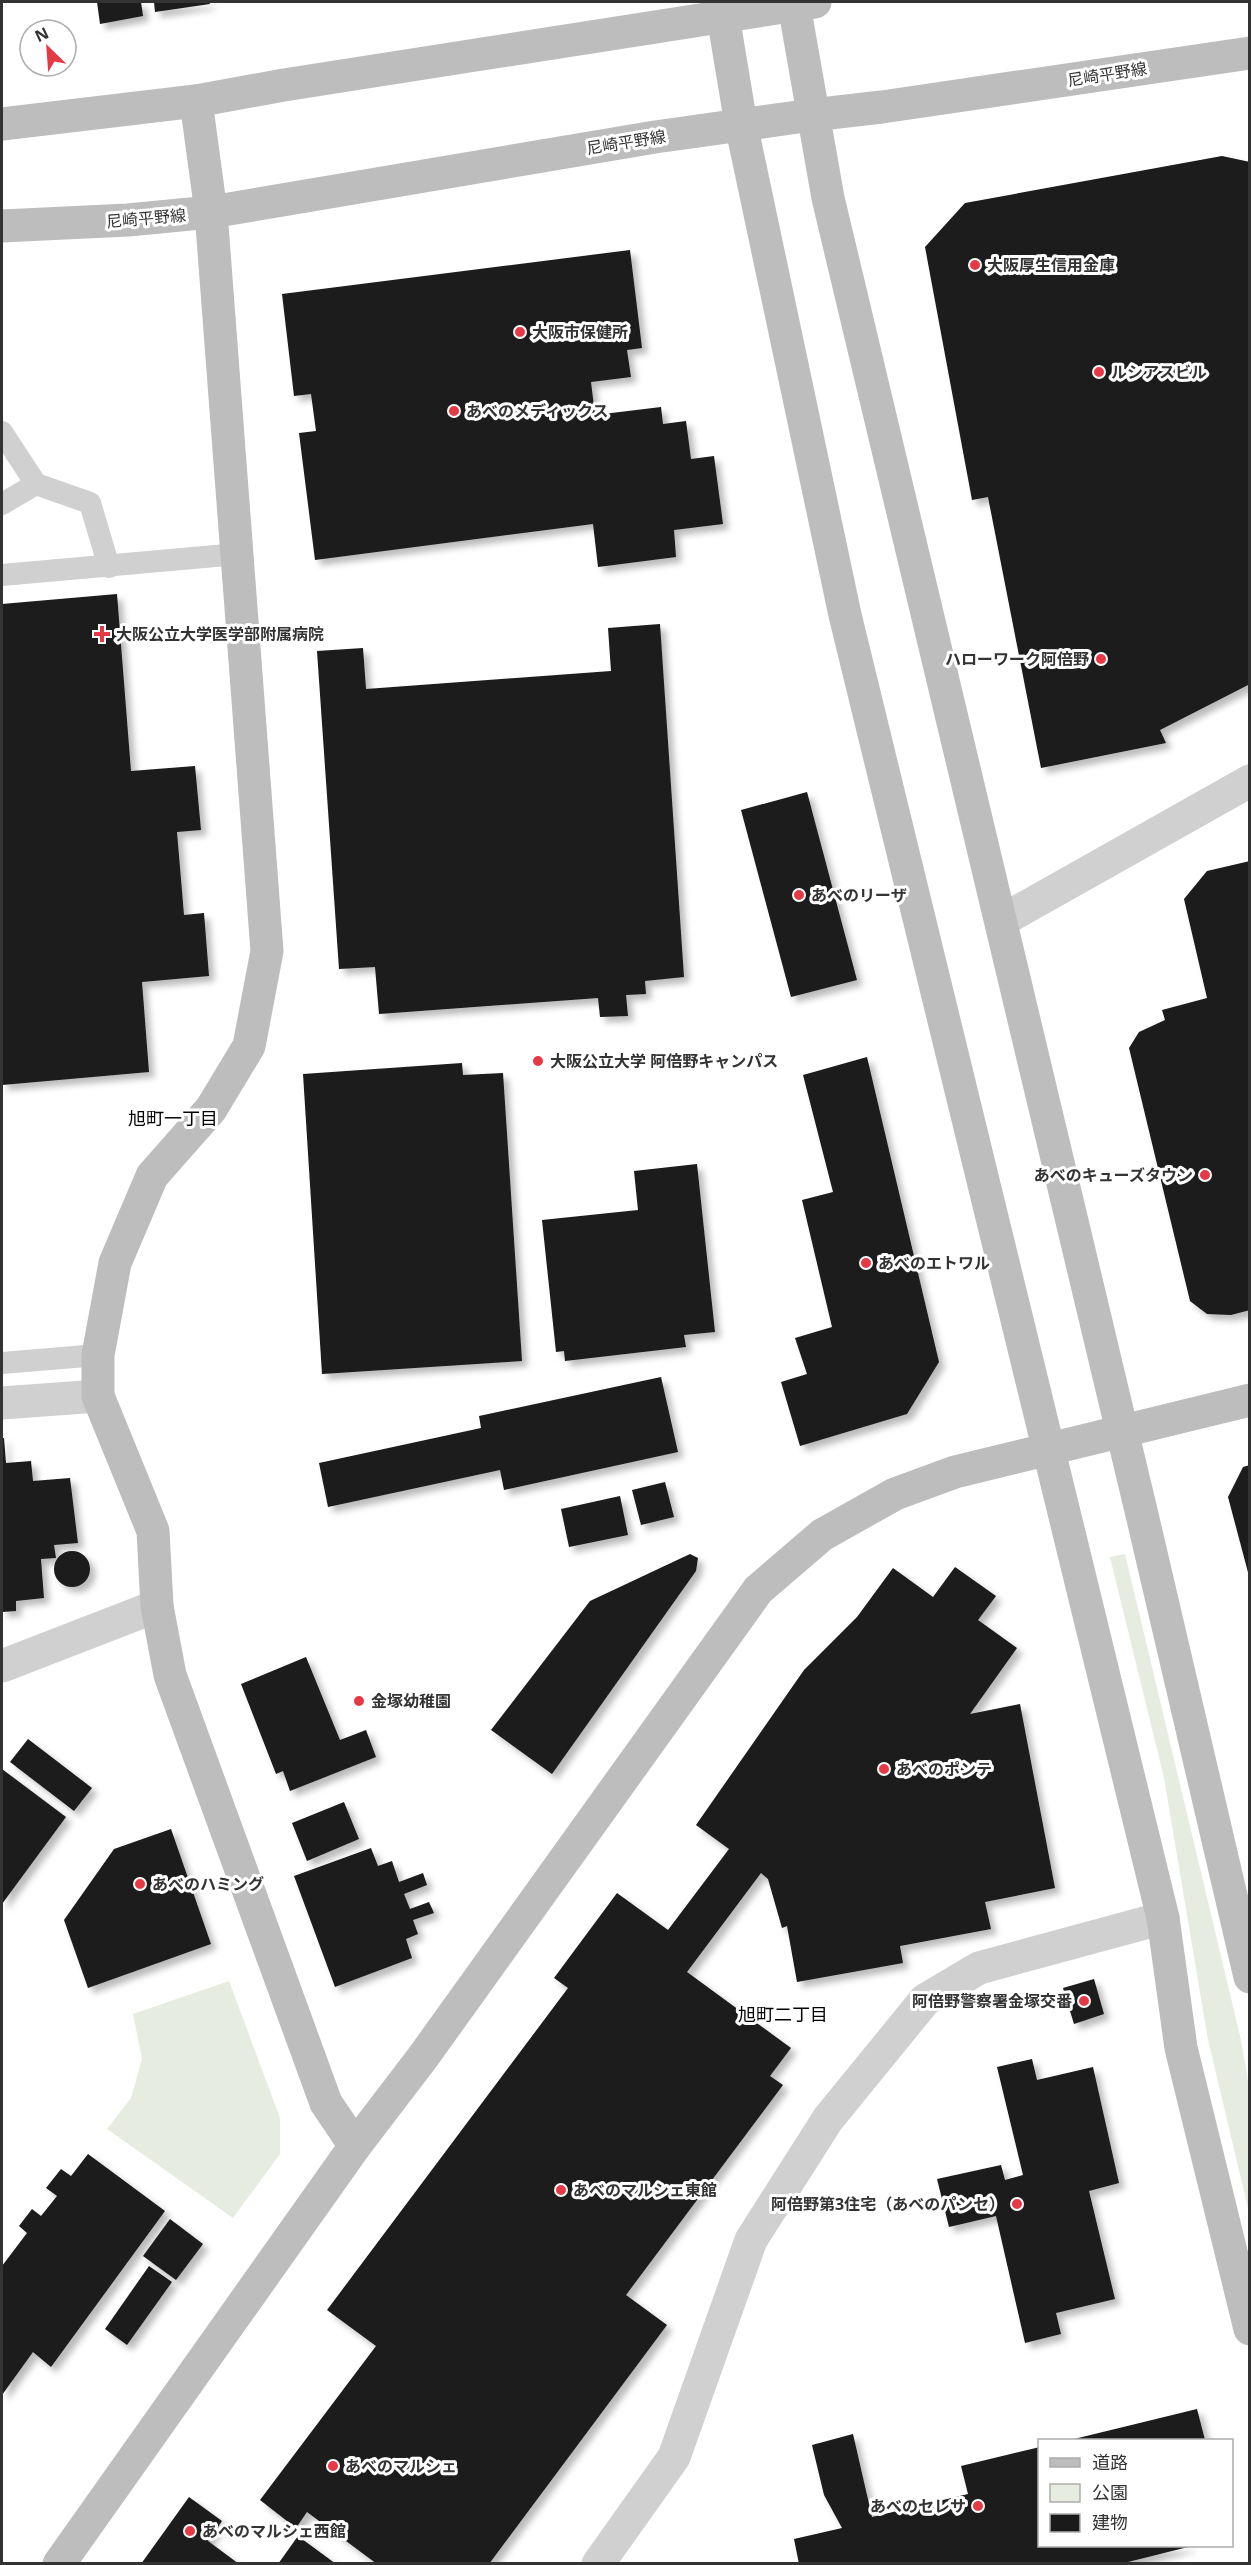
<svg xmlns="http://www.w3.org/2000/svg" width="1251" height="2565" viewBox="0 0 1251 2565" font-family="'Open Sans','Noto Sans JP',sans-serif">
<defs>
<filter id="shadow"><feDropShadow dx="5.5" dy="5.5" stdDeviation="3" flood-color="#0004"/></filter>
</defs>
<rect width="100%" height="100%" fill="#fff"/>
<g fill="#e6ecdf">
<path d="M 1125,1554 L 1241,2040 L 1249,2087 L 1249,2212 L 1208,2040 L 1164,1778 L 1110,1557 Z"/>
<path d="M 229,1981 L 280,2118 L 280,2154 L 233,2218 L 107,2129 L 131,2098 L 142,2059 L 133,2014 Z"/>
</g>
<g fill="#1a1a1a" filter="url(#shadow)">
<path d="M 97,2 L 141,2 L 143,16 L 100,24 Z"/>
<path d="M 154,2 L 209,2 L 210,4 L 155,12 Z"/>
<path d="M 1222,156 L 1250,162 L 1250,684 L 1160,730 L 1166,743 L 1041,768 L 988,497 L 972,500 L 925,247 L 965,203 Z"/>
<path d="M 630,250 L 642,348 L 627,350 L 631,377 L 591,382 L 595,415 L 661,407 L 663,424 L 686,421 L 691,459 L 714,456 L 723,524 L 674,530 L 676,557 L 598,567 L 593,524 L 315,560 L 299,433 L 316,431 L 311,394 L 294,396 L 282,294 Z"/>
<path d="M 117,594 L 131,771 L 195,766 L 201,830 L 177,832 L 184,915 L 204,913 L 209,976 L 142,982 L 149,1072 L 2,1085 L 2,604 Z"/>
<path d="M 660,624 L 684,977 L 645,981 L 646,994 L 626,995 L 628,1016 L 600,1017 L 598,998 L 379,1014 L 375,967 L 339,969 L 317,651 L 363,648 L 366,689 L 611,671 L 608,628 Z"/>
<path d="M 807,792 L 857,980 L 791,997 L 741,810 Z"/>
<path d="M 1250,861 L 1250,1310 L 1231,1315 L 1207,1314 L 1190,1301 L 1129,1048 L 1139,1032 L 1165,1020 L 1162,1010 L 1207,998 L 1184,899 L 1207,871 Z"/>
<path d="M 867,1057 L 939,1362 L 907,1414 L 800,1446 L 781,1382 L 807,1374 L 795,1338 L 832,1327 L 802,1200 L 833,1192 L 803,1075 Z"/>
<path d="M 462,1063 L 463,1075 L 503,1073 L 522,1361 L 322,1374 L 303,1074 Z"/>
<path d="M 697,1164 L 715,1332 L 684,1335 L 686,1347 L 565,1361 L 564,1351 L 556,1352 L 542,1220 L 638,1210 L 634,1171 Z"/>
<path d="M 661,1377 L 678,1452 L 504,1490 L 500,1470 L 328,1507 L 319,1463 L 481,1428 L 479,1416 Z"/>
<path d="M 2,1438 L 4,1438 L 6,1463 L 31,1461 L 33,1481 L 70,1478 L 78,1543 L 54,1545 L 56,1558 L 41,1559 L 44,1598 L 16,1601 L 16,1611 L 2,1612 Z"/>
<path d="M 1250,1465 L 1250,1576 L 1249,1576 L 1228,1497 L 1243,1467 Z"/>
<path d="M 665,1482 L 674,1517 L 641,1525 L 632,1490 Z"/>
<path d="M 620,1496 L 628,1535 L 569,1547 L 561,1509 Z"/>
<circle cx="72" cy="1569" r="18"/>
<path d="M 690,1554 L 698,1558 L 696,1571 L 552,1774 L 491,1730 L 590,1601 Z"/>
<path d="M 955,1567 L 996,1596 L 978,1620 L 1017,1648 L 970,1714 L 1020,1704 L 1055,1888 L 985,1902 L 991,1929 L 900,1946 L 903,1963 L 797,1982 L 787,1926 L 782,1928 L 768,1879 L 761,1873 L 687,1972 L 791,2048 L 770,2076 L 783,2085 L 626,2295 L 667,2325 L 489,2564 L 377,2564 L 307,2512 L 296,2528 L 260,2500 L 376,2346 L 327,2310 L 568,1988 L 554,1978 L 617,1893 L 668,1930 L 729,1849 L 696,1825 L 804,1670 L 857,1617 L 893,1568 L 933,1597 Z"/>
<path d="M 306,1657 L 340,1740 L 366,1730 L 376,1757 L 290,1791 L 283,1771 L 276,1774 L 241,1684 Z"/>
<path d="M 28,1739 L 92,1788 L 74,1811 L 10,1762 Z"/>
<path d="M 2,1769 L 66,1817 L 2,1904 Z"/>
<path d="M 344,1802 L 359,1839 L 307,1861 L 292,1823 Z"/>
<path d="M 171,1829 L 211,1944 L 88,1988 L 64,1920 L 114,1849 Z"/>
<path d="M 371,1848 L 378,1866 L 392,1861 L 399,1882 L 423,1873 L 427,1885 L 404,1894 L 410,1909 L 429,1902 L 434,1913 L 413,1920 L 418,1934 L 406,1939 L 412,1958 L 335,1987 L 294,1876 Z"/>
<path d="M 1094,1979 L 1104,2014 L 1074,2024 L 1063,1988 Z"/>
<path d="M 1032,2059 L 1037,2080 L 1093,2067 L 1119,2183 L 1089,2191 L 1115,2299 L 1056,2313 L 1061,2334 L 1025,2343 L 996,2216 L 949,2227 L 937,2179 L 1001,2165 L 1005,2180 L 1023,2175 L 997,2067 Z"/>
<path d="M 88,2154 L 165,2211 L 51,2367 L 33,2352 L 2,2395 L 2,2266 L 27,2233 L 19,2226 L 32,2209 L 41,2216 L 57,2196 L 46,2188 L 61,2169 L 71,2176 Z"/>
<path d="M 170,2219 L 203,2244 L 176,2280 L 143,2256 Z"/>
<path d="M 149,2266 L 172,2282 L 127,2345 L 105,2329 Z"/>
<path d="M 1197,2409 L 1205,2440 L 1070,2440 Z"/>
<path d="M 853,2434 L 872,2517 L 968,2494 L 961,2466 L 1040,2447 L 1040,2546 L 1192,2546 L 1120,2564 L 799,2564 L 794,2539 L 842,2528 L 824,2495 L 812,2445 Z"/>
<path d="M 189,2497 L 222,2521 L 208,2541 L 239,2564 L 141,2564 Z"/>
<path d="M 298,2536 L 336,2564 L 278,2564 Z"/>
</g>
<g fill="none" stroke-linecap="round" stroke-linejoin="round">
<g stroke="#d0d0d0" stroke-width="22">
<path d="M 2,432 L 36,484 L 90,503 L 109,567"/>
<path d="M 2,504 L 36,484"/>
<path d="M 2,575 L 238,554"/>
<path d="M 2,1363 L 98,1355"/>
</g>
<g stroke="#d0d0d0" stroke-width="33">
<path d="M 1001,921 L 1250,781"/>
<path d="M 2,1403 L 98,1396"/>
<path d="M 2,1666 L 157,1606"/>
<path d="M 598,2564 L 674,2457 L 751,2240 L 828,2119 L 925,2000 L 979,1968 L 1163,1918"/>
</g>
<g stroke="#bdbdbd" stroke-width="33">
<path d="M 794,5 L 828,198 L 1143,1519 L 1250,1977"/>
<path d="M 723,16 L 741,124 L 845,615 L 1163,1918 L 1181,2048 L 1250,2329"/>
<path d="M 196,101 L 211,212 L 267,951 L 249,1046 L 211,1109 L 152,1176 L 115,1263 L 98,1355 L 98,1396 L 153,1531 L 157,1606 L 170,1675 L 326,2103 L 355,2146"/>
<path d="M 2,124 L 196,101 L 284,85 L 815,2"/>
<path d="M 2,226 L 128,220 L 211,212 L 655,137 L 812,115 L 882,107 L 1250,53"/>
<path d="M 59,2564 L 355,2146 L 423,2057 L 758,1590 L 822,1535 L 895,1494 L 955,1472 L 1250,1400"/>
</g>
</g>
<g fill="#e63946" stroke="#fff" stroke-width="2">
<circle cx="975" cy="265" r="6"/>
<circle cx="520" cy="332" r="6"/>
<circle cx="1099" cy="372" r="6"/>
<circle cx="454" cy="411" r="6"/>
<path d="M99 625h6v6h6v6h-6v6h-6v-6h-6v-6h6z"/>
<circle cx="1101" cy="659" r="6"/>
<circle cx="799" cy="895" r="6"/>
<circle cx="538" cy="1061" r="6"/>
<circle cx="1205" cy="1175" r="6"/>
<circle cx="866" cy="1263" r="6"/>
<circle cx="359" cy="1701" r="6"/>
<circle cx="884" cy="1769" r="6"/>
<circle cx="140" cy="1884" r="6"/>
<circle cx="1084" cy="2001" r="6"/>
<circle cx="561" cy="2190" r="6"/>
<circle cx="1017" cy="2204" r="6"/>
<circle cx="333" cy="2466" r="6"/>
<circle cx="978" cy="2506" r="6"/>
<circle cx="190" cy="2531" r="6"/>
</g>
<g text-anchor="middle" stroke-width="6" stroke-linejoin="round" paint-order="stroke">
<g font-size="16" fill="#333" stroke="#fff">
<text transform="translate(1107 74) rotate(-9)" y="6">尼崎平野線</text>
<text transform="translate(626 142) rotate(-9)" y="6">尼崎平野線</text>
<text transform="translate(146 218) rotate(-5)" y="6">尼崎平野線</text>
</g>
<g font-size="16" font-weight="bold" fill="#333" stroke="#fff" text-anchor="start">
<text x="987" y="271">大阪厚生信用金庫</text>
<text x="532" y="338">大阪市保健所</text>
<text x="1111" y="378">ルシアスビル</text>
<text x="466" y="417">あべのメディックス</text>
<text x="116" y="640">大阪公立大学医学部附属病院</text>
<text x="1089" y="665" text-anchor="end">ハローワーク阿倍野</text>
<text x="811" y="901">あべのリーザ</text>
<text x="550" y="1067">大阪公立大学 阿倍野キャンパス</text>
<text x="1193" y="1181" text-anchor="end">あべのキューズタウン</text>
<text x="878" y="1269">あべのエトワル</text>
<text x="371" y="1707">金塚幼稚園</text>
<text x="896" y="1775">あべのポンテ</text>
<text x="152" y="1890">あべのハミング</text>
<text x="1072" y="2007" text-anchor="end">阿倍野警察署金塚交番</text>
<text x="573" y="2196">あべのマルシェ東館</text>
<text x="1005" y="2210" text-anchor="end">阿倍野第3住宅（あべのパンセ）</text>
<text x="345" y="2472">あべのマルシェ</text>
<text x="966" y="2512" text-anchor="end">あべのセレサ</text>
<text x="202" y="2537">あべのマルシェ西館</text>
</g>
<g font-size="18" fill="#000" stroke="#fff">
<text x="173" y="1125">旭町一丁目</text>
<text x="783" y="2021">旭町二丁目</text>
</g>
</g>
<rect width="1251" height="2565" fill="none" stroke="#333333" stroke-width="6"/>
<rect x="1038" y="2439" width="195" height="108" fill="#ffffff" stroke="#adadad" stroke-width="1.5"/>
<rect x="1050" y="2458" width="30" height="9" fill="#bdbdbd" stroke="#adadad" stroke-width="1.5"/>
<text x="1092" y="2469" font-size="18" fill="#333333">道路</text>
<rect x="1050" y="2484" width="30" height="18" fill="#e6ecdf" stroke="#adadad" stroke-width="1.5"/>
<text x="1092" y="2499" font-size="18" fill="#333333">公園</text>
<rect x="1050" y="2514" width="30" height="18" fill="#1a1a1a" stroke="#adadad" stroke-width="1.5"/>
<text x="1092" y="2529" font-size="18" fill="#333333">建物</text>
<g transform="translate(48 48) rotate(335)"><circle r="28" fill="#ffffff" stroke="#adadad" stroke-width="1.5"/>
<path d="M0-4.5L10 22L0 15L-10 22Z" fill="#e63946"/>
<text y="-9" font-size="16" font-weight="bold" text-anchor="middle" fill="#333333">N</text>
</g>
</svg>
